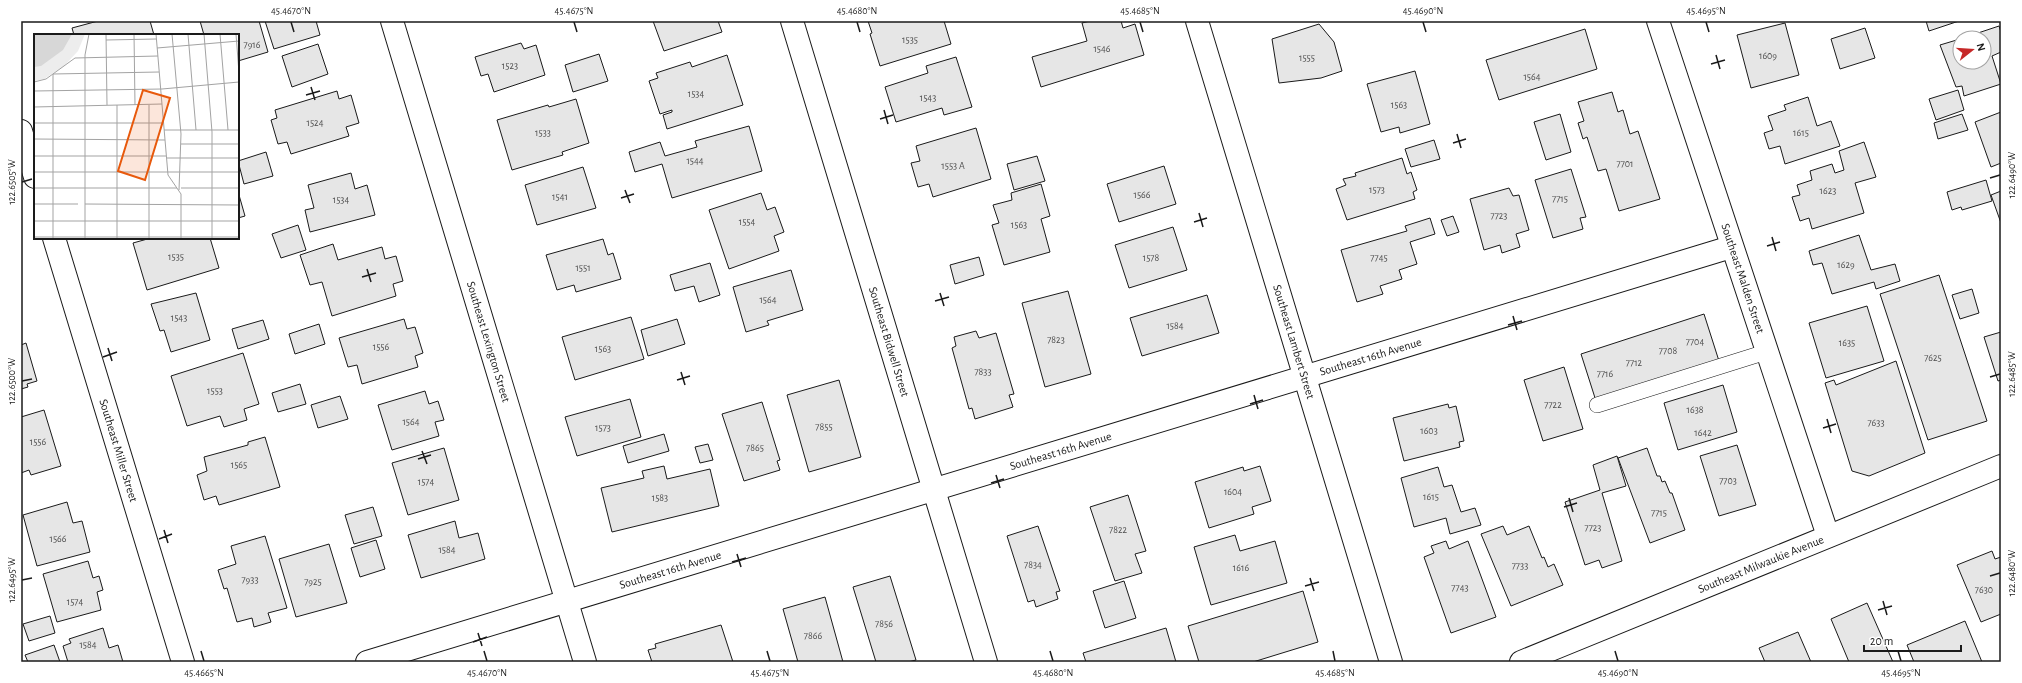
<svg xmlns="http://www.w3.org/2000/svg" width="2022" height="683" viewBox="0 0 2022 683" font-family="'Alegreya Sans',sans-serif">
<rect width="100%" height="100%" fill="#fff"/>
<g fill="#e6e6e6" stroke="#1a1a1a">
<path d="M 98,21 L 150,21 L 154,35 L 74,35 L 72,28 Z"/>
<path d="M 200,21 L 259,21 L 268,52 L 238,61 L 238,35 L 204,35 Z"/>
<path d="M 265,21 L 316,21 L 320,35 L 274,49 Z"/>
<path d="M 653,21 L 718,21 L 722,32 L 664,51 Z"/>
<path d="M 868,21 L 944,21 L 951,44 L 880,66 L 870,34 L 872,33 Z"/>
<path d="M 1090,21 L 1121,21 L 1123,28 L 1135,24 L 1144,55 L 1041,87 L 1032,57 L 1087,41 L 1082,23 Z"/>
<path d="M 1926,21 L 1959,21 L 1929,31 Z"/>
<path d="M 1785,23 L 1799,75 L 1751,88 L 1737,35 Z"/>
<path d="M 1319,24 L 1334,42 L 1342,71 L 1321,78 L 1279,83 L 1272,39 Z"/>
<path d="M 1999,26 L 2001,32 L 2001,52 L 1992,56 L 2001,84 L 1964,96 L 1962,86 L 1956,87 L 1940,45 L 1960,39 L 1960,62 L 1984,62 L 1984,38 L 1963,38 Z"/>
<path d="M 1865,28 L 1875,58 L 1840,69 L 1831,39 Z"/>
<path d="M 1585,29 L 1597,69 L 1499,100 L 1486,60 Z"/>
<path d="M 521,43 L 524,49 L 536,45 L 545,75 L 494,92 L 488,74 L 481,76 L 475,57 Z"/>
<path d="M 318,44 L 328,74 L 292,87 L 282,56 Z"/>
<path d="M 599,54 L 608,81 L 573,92 L 565,65 Z"/>
<path d="M 727,55 L 743,105 L 667,129 L 663,115 L 672,112 L 672,110 L 660,114 L 649,81 L 658,78 L 656,73 L 690,62 L 692,67 Z"/>
<path d="M 956,57 L 972,107 L 944,115 L 942,108 L 896,122 L 885,87 L 928,73 L 926,66 Z"/>
<path d="M 1415,71 L 1430,124 L 1400,133 L 1399,127 L 1381,132 L 1367,84 Z"/>
<path d="M 1958,90 L 1964,110 L 1936,120 L 1929,99 Z"/>
<path d="M 337,91 L 339,99 L 351,95 L 359,123 L 346,127 L 349,136 L 291,154 L 287,142 L 278,144 L 271,120 L 277,118 L 275,110 Z"/>
<path d="M 1612,92 L 1618,112 L 1623,110 L 1630,134 L 1638,131 L 1660,199 L 1619,211 L 1606,169 L 1598,171 L 1587,137 L 1583,139 L 1578,123 L 1584,121 L 1578,102 Z"/>
<path d="M 1808,97 L 1817,126 L 1831,121 L 1840,146 L 1785,164 L 1780,146 L 1769,149 L 1764,133 L 1773,130 L 1768,116 L 1786,110 L 1784,105 Z"/>
<path d="M 576,99 L 589,143 L 562,152 L 563,155 L 512,170 L 497,120 L 548,105 L 549,107 Z"/>
<path d="M 2001,112 L 2001,163 L 1991,167 L 1975,122 Z"/>
<path d="M 1560,114 L 1571,152 L 1546,160 L 1534,122 Z"/>
<path d="M 1962,114 L 1968,130 L 1938,139 L 1934,123 Z"/>
<path d="M 749,126 L 762,171 L 672,198 L 662,164 L 635,172 L 629,152 L 660,142 L 665,156 L 697,147 L 695,141 Z"/>
<path d="M 976,128 L 991,179 L 933,197 L 929,184 L 918,187 L 911,163 L 920,161 L 916,146 Z"/>
<path d="M 1434,140 L 1440,159 L 1411,167 L 1405,149 Z"/>
<path d="M 1864,142 L 1876,177 L 1855,183 L 1864,213 L 1812,229 L 1809,218 L 1800,221 L 1792,197 L 1800,195 L 1797,185 L 1812,180 L 1810,171 L 1832,164 L 1835,173 L 1844,170 L 1839,151 Z"/>
<path d="M 266,152 L 273,176 L 244,184 L 238,161 Z"/>
<path d="M 1037,156 L 1045,181 L 1014,190 L 1007,164 Z"/>
<path d="M 1402,158 L 1407,174 L 1411,172 L 1417,190 L 1413,192 L 1415,199 L 1347,220 L 1336,189 L 1346,185 L 1343,179 L 1356,176 L 1355,173 Z"/>
<path d="M 1164,166 L 1176,204 L 1119,222 L 1107,184 Z"/>
<path d="M 583,167 L 596,208 L 537,225 L 525,185 Z"/>
<path d="M 1571,169 L 1586,217 L 1580,218 L 1583,229 L 1553,238 L 1535,180 Z"/>
<path d="M 351,173 L 355,189 L 367,185 L 375,215 L 310,232 L 305,210 L 314,208 L 308,185 Z"/>
<path d="M 1986,180 L 1992,201 L 1962,210 L 1961,207 L 1952,210 L 1947,192 Z"/>
<path d="M 1041,184 L 1050,216 L 1041,219 L 1050,252 L 1004,265 L 992,225 L 999,223 L 993,205 L 1012,200 L 1011,193 Z"/>
<path d="M 1509,188 L 1513,196 L 1519,195 L 1529,230 L 1516,234 L 1520,247 L 1502,253 L 1500,245 L 1484,250 L 1470,199 Z"/>
<path d="M 2001,191 L 2001,223 L 1991,195 Z"/>
<path d="M 761,193 L 767,210 L 775,207 L 784,232 L 774,236 L 779,251 L 729,269 L 709,210 Z"/>
<path d="M 239,195 L 245,216 L 238,218 L 238,196 Z"/>
<path d="M 1453,216 L 1459,232 L 1447,236 L 1441,220 Z"/>
<path d="M 1430,218 L 1435,234 L 1410,242 L 1417,264 L 1399,270 L 1402,279 L 1380,286 L 1383,294 L 1357,302 L 1341,250 L 1407,231 L 1405,226 Z"/>
<path d="M 298,225 L 306,250 L 281,258 L 272,234 Z"/>
<path d="M 1173,227 L 1187,270 L 1129,288 L 1115,245 Z"/>
<path d="M 1859,235 L 1871,270 L 1895,264 L 1900,281 L 1876,289 L 1874,282 L 1832,294 L 1822,263 L 1813,265 L 1809,251 Z"/>
<path d="M 151,238 L 210,238 L 219,268 L 147,290 L 133,243 Z"/>
<path d="M 603,239 L 608,255 L 613,253 L 621,279 L 576,292 L 574,285 L 557,290 L 546,255 Z"/>
<path d="M 333,244 L 338,260 L 382,247 L 385,259 L 396,256 L 403,281 L 393,284 L 396,296 L 332,316 L 322,282 L 310,285 L 300,255 Z"/>
<path d="M 979,257 L 984,275 L 955,284 L 950,265 Z"/>
<path d="M 710,263 L 720,295 L 699,302 L 694,286 L 675,291 L 670,275 Z"/>
<path d="M 791,270 L 803,310 L 767,321 L 769,325 L 746,332 L 733,287 Z"/>
<path d="M 1939,275 L 1987,421 L 1928,440 L 1880,294 Z"/>
<path d="M 1972,289 L 1979,313 L 1960,319 L 1952,295 Z"/>
<path d="M 1068,291 L 1091,374 L 1045,387 L 1022,303 Z"/>
<path d="M 196,293 L 210,340 L 171,352 L 164,330 L 160,331 L 151,304 Z"/>
<path d="M 1207,295 L 1219,333 L 1142,356 L 1130,318 Z"/>
<path d="M 1867,306 L 1884,361 L 1826,378 L 1809,323 Z"/>
<path d="M 1704,314 L 1719,361 L 1596,401 L 1581,354 Z"/>
<path d="M 631,317 L 644,359 L 575,380 L 562,337 Z"/>
<path d="M 404,319 L 407,329 L 415,327 L 423,353 L 415,356 L 418,367 L 362,384 L 357,365 L 348,367 L 339,338 Z"/>
<path d="M 677,319 L 685,344 L 648,356 L 641,330 Z"/>
<path d="M 263,320 L 269,339 L 238,349 L 232,329 Z"/>
<path d="M 319,324 L 325,344 L 295,354 L 289,334 Z"/>
<path d="M 976,331 L 979,338 L 996,333 L 1014,394 L 1009,395 L 1013,407 L 975,419 L 972,408 L 969,409 L 952,348 L 956,346 L 954,337 Z"/>
<path d="M 2001,332 L 2001,380 L 1998,381 L 1984,337 Z"/>
<path d="M 26,343 L 37,381 L 27,384 L 28,387 L 21,389 L 21,345 Z"/>
<path d="M 243,353 L 259,404 L 244,409 L 247,420 L 224,427 L 220,416 L 187,426 L 171,376 Z"/>
<path d="M 1896,361 L 1925,453 L 1869,476 L 1852,471 L 1825,383 L 1834,380 L 1836,385 Z"/>
<path d="M 1564,367 L 1583,429 L 1543,441 L 1524,380 Z"/>
<path d="M 839,380 L 861,457 L 809,472 L 787,395 Z"/>
<path d="M 300,384 L 306,404 L 278,412 L 272,393 Z"/>
<path d="M 1723,385 L 1737,432 L 1678,450 L 1664,403 Z"/>
<path d="M 425,391 L 429,404 L 438,401 L 444,420 L 435,422 L 439,436 L 392,450 L 378,405 Z"/>
<path d="M 340,396 L 348,419 L 318,428 L 311,405 Z"/>
<path d="M 630,399 L 641,437 L 577,456 L 565,417 Z"/>
<path d="M 762,402 L 780,460 L 777,461 L 780,470 L 744,481 L 722,414 Z"/>
<path d="M 1448,404 L 1449,408 L 1456,406 L 1464,441 L 1459,442 L 1460,447 L 1404,461 L 1393,418 Z"/>
<path d="M 44,410 L 61,466 L 31,475 L 29,470 L 21,473 L 21,417 Z"/>
<path d="M 664,434 L 669,451 L 628,463 L 623,446 Z"/>
<path d="M 265,437 L 280,487 L 219,505 L 216,496 L 204,500 L 197,475 L 207,471 L 204,457 L 248,445 L 248,442 Z"/>
<path d="M 708,444 L 713,460 L 700,463 L 695,447 Z"/>
<path d="M 1737,445 L 1756,505 L 1719,516 L 1700,456 Z"/>
<path d="M 444,448 L 459,500 L 408,515 L 392,463 Z"/>
<path d="M 1647,448 L 1657,476 L 1660,476 L 1662,482 L 1665,481 L 1670,493 L 1672,493 L 1685,530 L 1650,543 L 1618,458 Z"/>
<path d="M 1617,456 L 1626,486 L 1602,493 L 1622,561 L 1602,568 L 1599,560 L 1585,565 L 1565,502 L 1600,490 L 1593,465 Z"/>
<path d="M 664,466 L 667,479 L 710,469 L 719,506 L 612,532 L 601,488 L 644,478 L 642,471 Z"/>
<path d="M 1260,466 L 1271,501 L 1252,507 L 1254,514 L 1209,528 L 1195,482 L 1243,467 L 1244,471 Z"/>
<path d="M 1438,467 L 1444,487 L 1452,485 L 1461,512 L 1475,508 L 1481,525 L 1450,534 L 1446,518 L 1414,527 L 1401,478 Z"/>
<path d="M 1128,495 L 1146,551 L 1135,554 L 1142,573 L 1115,581 L 1090,507 Z"/>
<path d="M 67,502 L 73,523 L 82,521 L 90,552 L 37,566 L 23,515 Z"/>
<path d="M 373,507 L 382,536 L 354,544 L 345,515 Z"/>
<path d="M 455,521 L 459,538 L 478,533 L 485,559 L 421,578 L 408,535 Z"/>
<path d="M 1038,526 L 1060,591 L 1056,592 L 1058,599 L 1036,607 L 1034,600 L 1028,602 L 1007,536 Z"/>
<path d="M 1503,526 L 1507,535 L 1529,526 L 1542,558 L 1544,557 L 1548,567 L 1554,564 L 1563,585 L 1511,606 L 1481,534 Z"/>
<path d="M 1235,535 L 1240,551 L 1275,541 L 1287,583 L 1211,605 L 1194,547 Z"/>
<path d="M 265,536 L 287,608 L 268,613 L 271,622 L 254,627 L 252,618 L 237,622 L 227,588 L 224,589 L 218,570 L 236,564 L 231,546 Z"/>
<path d="M 376,540 L 385,569 L 360,577 L 351,548 Z"/>
<path d="M 1446,541 L 1449,549 L 1468,541 L 1496,617 L 1451,633 L 1424,557 L 1434,553 L 1431,546 Z"/>
<path d="M 329,544 L 347,603 L 296,617 L 279,559 Z"/>
<path d="M 1992,551 L 1995,559 L 2001,557 L 2001,614 L 1981,622 L 1957,565 Z"/>
<path d="M 88,561 L 93,578 L 99,576 L 103,590 L 97,592 L 101,610 L 57,622 L 43,574 Z"/>
<path d="M 890,576 L 916,660 L 908,662 L 876,662 L 853,587 Z"/>
<path d="M 1124,581 L 1136,618 L 1105,628 L 1093,591 Z"/>
<path d="M 1303,591 L 1318,642 L 1253,662 L 1199,662 L 1188,626 Z"/>
<path d="M 825,597 L 843,662 L 798,662 L 783,609 Z"/>
<path d="M 1867,603 L 1893,662 L 1849,662 L 1831,619 Z"/>
<path d="M 50,616 L 55,633 L 29,641 L 23,624 Z"/>
<path d="M 1965,621 L 1982,662 L 1914,662 L 1907,645 Z"/>
<path d="M 721,625 L 733,662 L 652,662 L 648,650 L 656,648 L 655,644 Z"/>
<path d="M 103,628 L 109,648 L 118,645 L 123,662 L 68,662 L 63,646 L 71,643 L 69,639 Z"/>
<path d="M 1166,628 L 1176,662 L 1086,662 L 1083,653 Z"/>
<path d="M 1798,632 L 1811,662 L 1765,662 L 1759,648 Z"/>
<path d="M 54,645 L 60,662 L 28,662 L 25,655 Z"/>
</g>
<g fill="none" stroke-linecap="round" stroke-linejoin="round">
<defs>
<path id="lane" d="M 1597,405 L 1766,352"/>
<g id="street">
<path id="s1" d="M 392,21 L 585,662"/>
<path id="s2" d="M 792,21 L 986,662"/>
<path id="s3" d="M 1197,21 L 1391,662"/>
<path id="s4" d="M 1658,21 L 1828,536"/>
<path d="M 21,131 L 35,177"/>
<path id="s5" d="M 54,238 L 183,662"/>
<path id="s6" d="M 367,662 L 1731,247"/>
</g>
<g id="secondary">
<path id="s7" d="M 1521,662 L 2001,466"/>
</g>
</defs>
<use href="#lane" stroke="#1a1a1a" stroke-width="16"/>
<use href="#street" stroke="#1a1a1a" stroke-width="24"/>
<use href="#secondary" stroke="#1a1a1a" stroke-width="24"/>
<use href="#lane" stroke="#fff" stroke-width="15"/>
<use href="#street" stroke="#fff" stroke-width="22"/>
<use href="#secondary" stroke="#fff" stroke-width="22"/>
</g>
<path fill="none" stroke="#1a1a1a" stroke-width="1.5" d="M 291,22 L 294,32M 574,22 L 577,32M 857,22 L 860,32M 1140,22 L 1143,32M 1423,22 L 1426,32M 1706,22 L 1709,32M 1716,55 L 1720,69M 1711,64 L 1725,60M 311,87 L 315,100M 306,95 L 320,91M 884,110 L 888,124M 880,119 L 893,115M 1457,134 L 1461,148M 1453,143 L 1466,139M 1990,178 L 2000,175M 22,182 L 32,179M 625,190 L 630,203M 621,198 L 634,194M 1199,213 L 1203,227M 1194,222 L 1207,218M 1772,237 L 1776,251M 1767,246 L 1780,242M 367,269 L 371,282M 362,277 L 376,273M 940,293 L 944,306M 935,301 L 949,297M 1513,316 L 1517,330M 1508,325 L 1522,321M 108,348 L 112,361M 103,357 L 117,352M 681,372 L 685,385M 1990,377 L 2000,374M 677,380 L 690,376M 22,381 L 32,379M 1254,395 L 1258,409M 1250,404 L 1263,400M 1827,419 L 1831,433M 1823,428 L 1836,424M 422,451 L 427,464M 418,459 L 431,455M 996,475 L 1000,488M 991,483 L 1004,479M 1569,498 L 1573,512M 1564,507 L 1577,503M 164,530 L 168,543M 159,539 L 172,534M 737,554 L 741,567M 732,562 L 746,558M 1990,576 L 2000,573M 1310,578 L 1314,591M 22,580 L 32,578M 1305,586 L 1319,582M 1883,601 L 1887,615M 1878,610 L 1892,606M 478,633 L 482,646M 473,642 L 487,637M 201,651 L 204,661M 484,651 L 487,661M 767,651 L 770,661M 1050,651 L 1053,661M 1333,651 L 1335,661M 1615,651 L 1618,661M 1898,651 L 1901,661"/>
<g text-anchor="middle" stroke-width="3" stroke-linejoin="round" paint-order="stroke">
<g font-size="10" fill="#4d4d4d">
<text x="910" y="43">1535</text>
<text x="252" y="48">7916</text>
<text x="1102" y="52">1546</text>
<text x="1768" y="59">1609</text>
<text x="1307" y="61">1555</text>
<text x="510" y="69">1523</text>
<text x="1532" y="80">1564</text>
<text x="696" y="97">1534</text>
<text x="928" y="101">1543</text>
<text x="1399" y="108">1563</text>
<text x="315" y="126">1524</text>
<text x="543" y="136">1533</text>
<text x="1801" y="136">1615</text>
<text x="695" y="164">1544</text>
<text x="1625" y="167">7701</text>
<text x="953" y="169">1553 A</text>
<text x="1377" y="193">1573</text>
<text x="1828" y="194">1623</text>
<text x="1142" y="198">1566</text>
<text x="560" y="200">1541</text>
<text x="1560" y="202">7715</text>
<text x="341" y="203">1534</text>
<text x="1499" y="219">7723</text>
<text x="747" y="225">1554</text>
<text x="1019" y="228">1563</text>
<text x="176" y="260">1535</text>
<text x="1151" y="261">1578</text>
<text x="1379" y="261">7745</text>
<text x="1846" y="268">1629</text>
<text x="583" y="271">1551</text>
<text x="768" y="303">1564</text>
<text x="179" y="321">1543</text>
<text x="1175" y="329">1584</text>
<text x="1056" y="343">7823</text>
<text x="1695" y="345">7704</text>
<text x="1847" y="346">1635</text>
<text x="381" y="350">1556</text>
<text x="603" y="352">1563</text>
<text x="1668" y="354">7708</text>
<text x="1933" y="361">7625</text>
<text x="1634" y="366">7712</text>
<text x="983" y="375">7833</text>
<text x="1605" y="377">7716</text>
<text x="215" y="394">1553</text>
<text x="1553" y="408">7722</text>
<text x="1695" y="413">1638</text>
<text x="411" y="425">1564</text>
<text x="1876" y="426">7633</text>
<text x="824" y="430">7855</text>
<text x="603" y="431">1573</text>
<text x="1429" y="434">1603</text>
<text x="1703" y="436">1642</text>
<text x="38" y="445">1556</text>
<text x="755" y="451">7865</text>
<text x="239" y="468">1565</text>
<text x="1728" y="484">7703</text>
<text x="426" y="485">1574</text>
<text x="1233" y="495">1604</text>
<text x="1431" y="500">1615</text>
<text x="660" y="501">1583</text>
<text x="1659" y="516">7715</text>
<text x="1593" y="531">7723</text>
<text x="1118" y="533">7822</text>
<text x="58" y="542">1566</text>
<text x="447" y="553">1584</text>
<text x="1033" y="568">7834</text>
<text x="1520" y="569">7733</text>
<text x="1241" y="571">1616</text>
<text x="250" y="583">7933</text>
<text x="313" y="585">7925</text>
<text x="1460" y="591">7743</text>
<text x="1984" y="593">7630</text>
<text x="75" y="605">1574</text>
<text x="884" y="627">7856</text>
<text x="813" y="639">7866</text>
<text x="88" y="648">1584</text>
</g>
<g font-size="12" fill="#1a1a1a" stroke="#fff">
<text dy="4" stroke="none"><textPath href="#s4" startOffset="271">Southeast Malden Street</textPath></text>
<text dy="4" stroke="none"><textPath href="#s1" startOffset="335">Southeast Lexington Street</textPath></text>
<text dy="4" stroke="none"><textPath href="#s2" startOffset="335">Southeast Bidwell Street</textPath></text>
<text dy="4" stroke="none"><textPath href="#s3" startOffset="335">Southeast Lambert Street</textPath></text>
<text dy="4" stroke="none"><textPath href="#s6" startOffset="1049">Southeast 16th Avenue</textPath></text>
<text dy="4" stroke="none"><textPath href="#s5" startOffset="222">Southeast Miller Street</textPath></text>
<text dy="4" stroke="none"><textPath href="#s6" startOffset="725">Southeast 16th Avenue</textPath></text>
<text dy="4" stroke="none"><textPath href="#s7" startOffset="259">Southeast Milwaukie Avenue</textPath></text>
<text dy="4" stroke="none"><textPath href="#s6" startOffset="317">Southeast 16th Avenue</textPath></text>
</g>
</g>
<g transform="translate(34 34)">
<rect width="205" height="205" fill="#fff"/>
<path d="M 0,0 L 51,0 L 44,17 L 30,32 L 10,45 L 0,47 Z" fill="#ededed"/>
<path d="M 0,0 L 38,0 L 29,16 L 7,32 L 0,33 Z" fill="#d7d7d7"/>
<path fill="none" stroke="#a3a3a3" stroke-width="1" d="M 72,0 L 73,71M 100,0 L 101,71M 122,0 L 134,141 L 147,160 L 147,205M 138,0 L 147,100 L 145,156M 154,0 L 162,96M 170,0 L 178,98 L 178,205M 186,0 L 194,96M 202,0 L 205,39M 72,6 L 122,5M 123,14 L 205,7M 0,48 L 12,45 L 41,24 L 124,22M 0,57 L 128,55 L 205,48M 0,73 L 128,70M 0,89 L 129,89M 130,96 L 205,96M 0,105 L 131,106M 147,110 L 205,110M 0,122 L 132,122M 133,124 L 205,124M 0,138 L 205,138M 0,154 L 143,154M 147,154 L 205,154M 0,170 L 44,170M 51,170 L 205,171M 0,187 L 205,187M 0,203 L 205,203M 19,205 L 19,40 L 125,38M 51,205 L 51,21 L 55,0M 83,205 L 83,71M 115,205 L 115,71"/>
<path fill="#e8590c" fill-opacity="0.15" stroke="#e8590c" stroke-width="2" d="M 109,56 L 136,64 L 111,146 L 84,137 Z"/>
<rect width="205" height="205" fill="none" stroke="#1a1a1a" stroke-width="2"/>
</g>
<rect width="2022" height="683" fill="none" stroke="#ffffff" stroke-width="44"/>
<g transform="translate(1972 50) rotate(73)"><circle r="19" fill="#ffffff" stroke="#a3a3a3"/>
<path d="M0-3L7 15L0 10L-7 15Z" fill="#c62828"/>
<text y="-6" font-size="11" font-weight="bold" text-anchor="middle" fill="#1a1a1a">N</text>
</g>
<path d="M1864 645v6h97v-6" fill="none" stroke="#1a1a1a" stroke-width="2"/>
<text x="1870" y="645" font-size="12" fill="#1a1a1a" stroke="#ffffff" stroke-width="3" paint-order="stroke">20 m</text>
<rect x="22" y="22" width="1978" height="639" fill="none" stroke="#1a1a1a" stroke-width="1.5"/>
<g font-size="10" text-anchor="middle" fill="#1a1a1a">
<text x="291" y="14">45.4670°N</text>
<text x="574" y="14">45.4675°N</text>
<text x="857" y="14">45.4680°N</text>
<text x="1140" y="14">45.4685°N</text>
<text x="1423" y="14">45.4690°N</text>
<text x="1706" y="14">45.4695°N</text>
<text transform="translate(2011 175) rotate(-90)" y="4">122.6490°W</text>
<text transform="translate(11 182) rotate(-90)" y="4">122.6505°W</text>
<text transform="translate(2011 374) rotate(-90)" y="4">122.6485°W</text>
<text transform="translate(11 381) rotate(-90)" y="4">122.6500°W</text>
<text transform="translate(2011 573) rotate(-90)" y="4">122.6480°W</text>
<text transform="translate(11 580) rotate(-90)" y="4">122.6495°W</text>
<text x="204" y="676">45.4665°N</text>
<text x="487" y="676">45.4670°N</text>
<text x="770" y="676">45.4675°N</text>
<text x="1053" y="676">45.4680°N</text>
<text x="1335" y="676">45.4685°N</text>
<text x="1618" y="676">45.4690°N</text>
<text x="1901" y="676">45.4695°N</text>
</g>
</svg>
